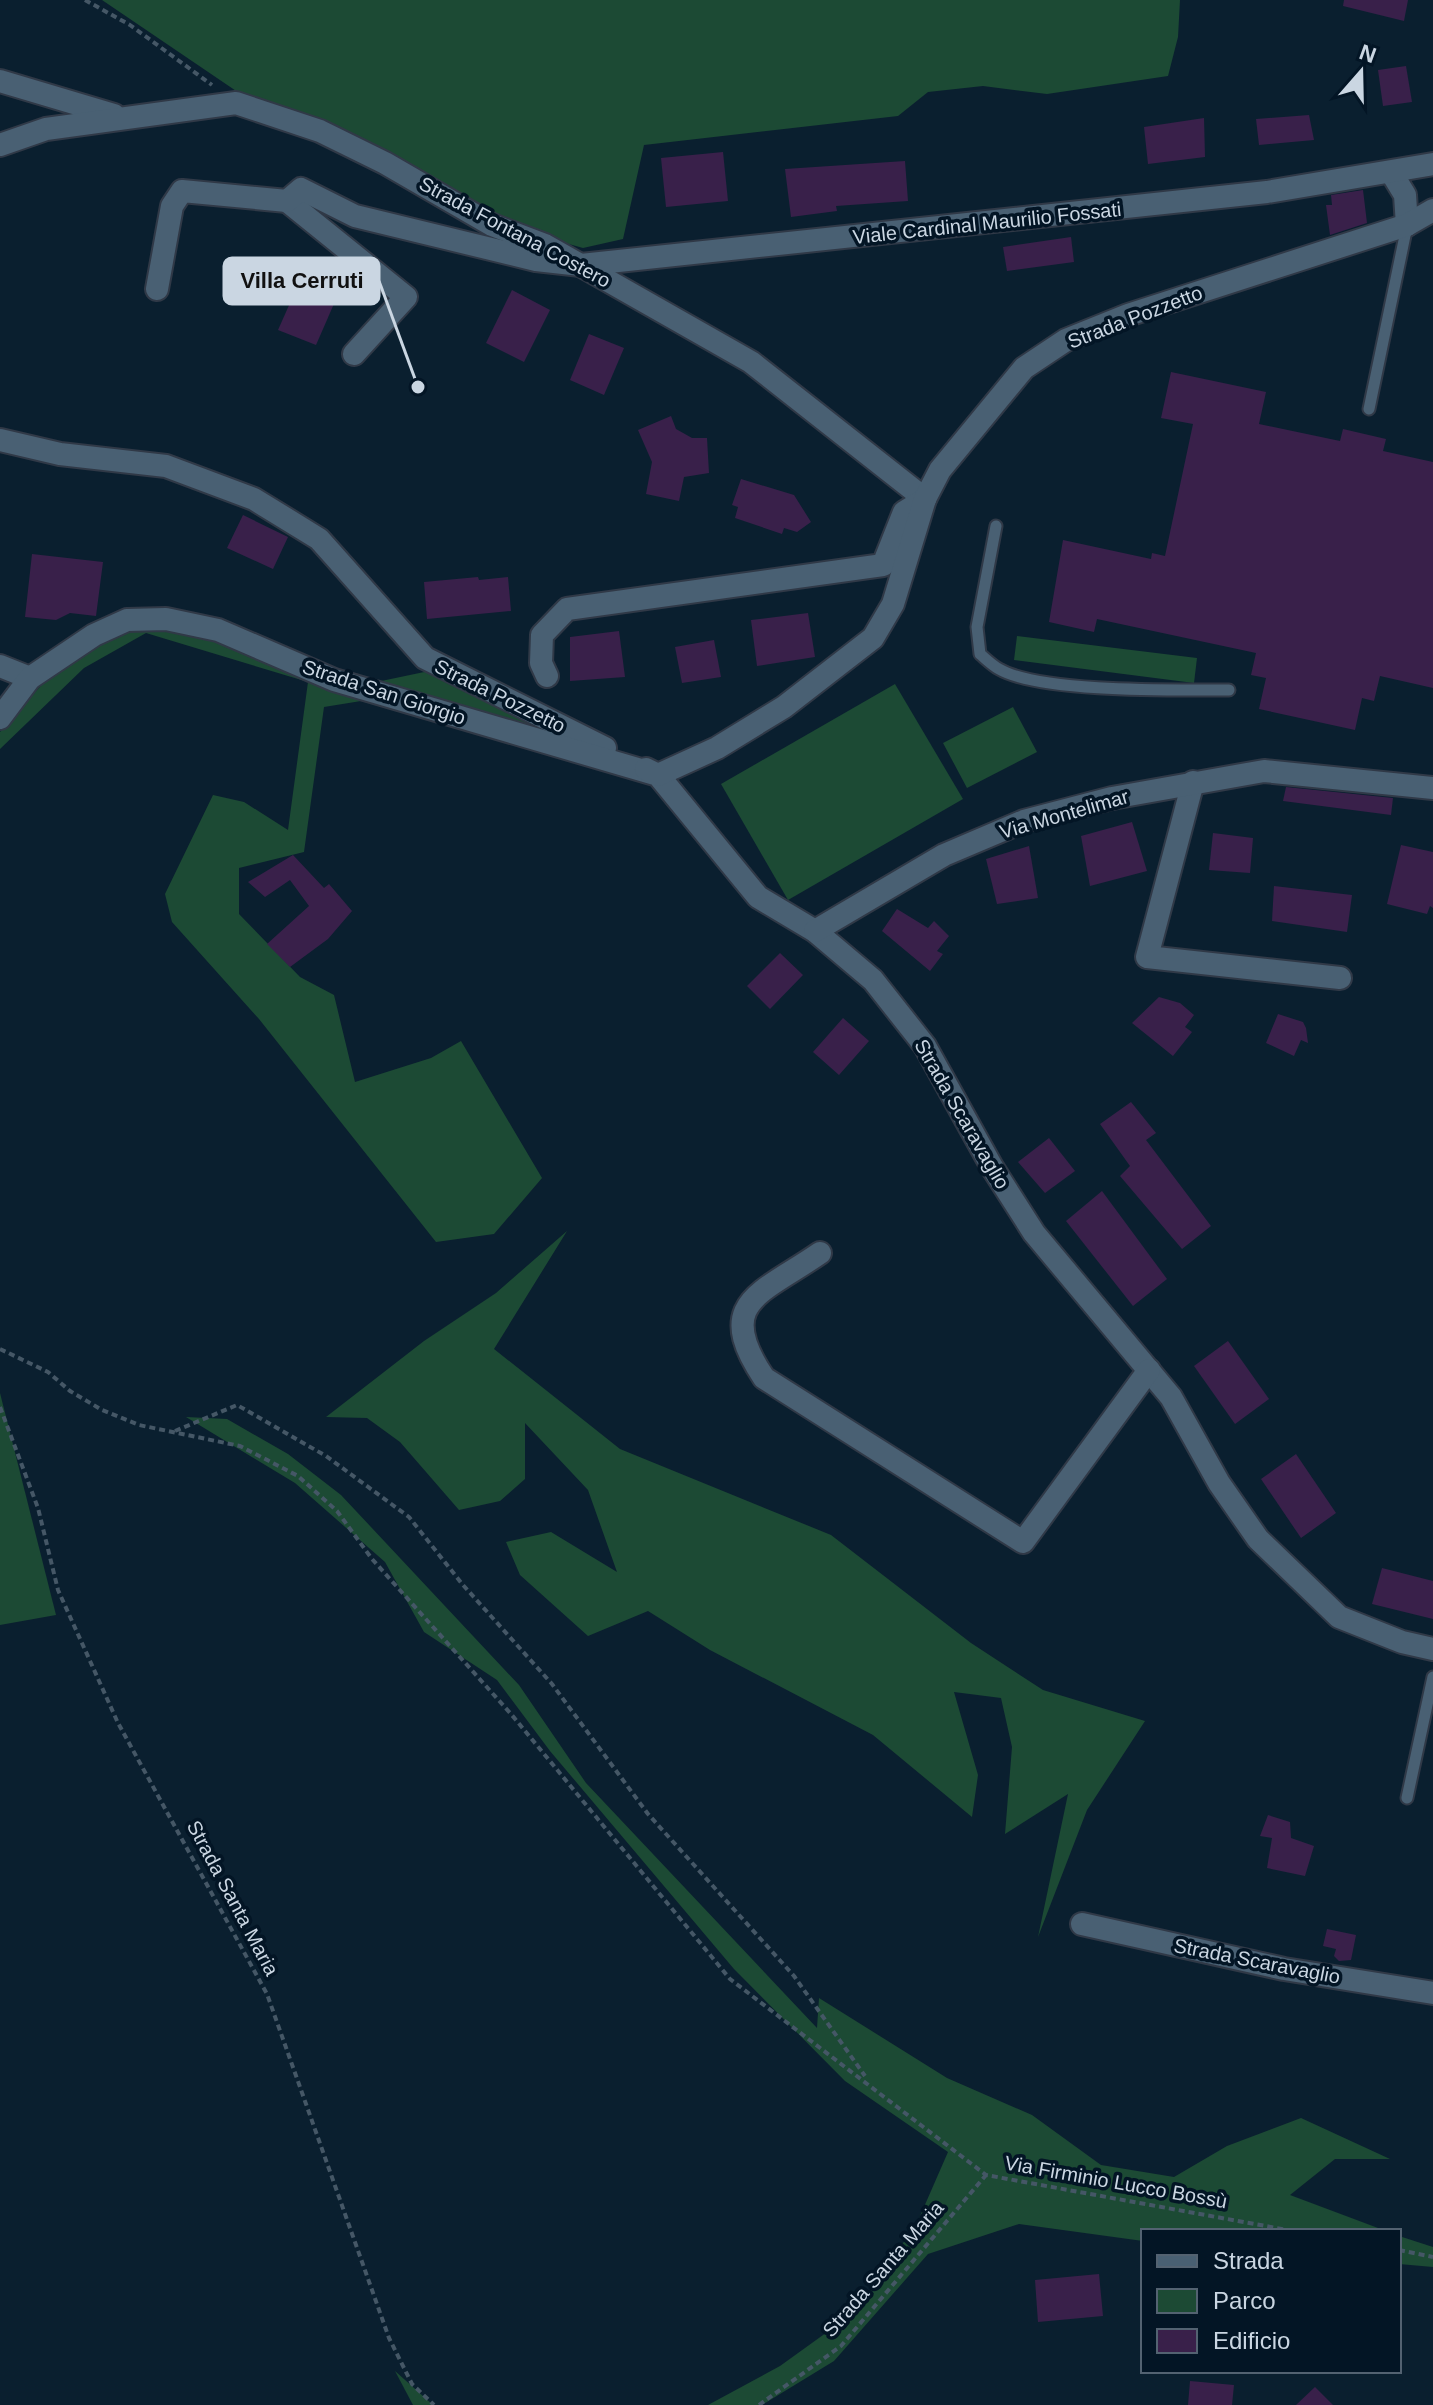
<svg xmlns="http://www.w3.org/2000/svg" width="1433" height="2405" viewBox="0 0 1433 2405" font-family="Arial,sans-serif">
<rect width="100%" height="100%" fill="#0a1f2f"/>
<g fill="#1c4a34">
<path d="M 102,0 L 1180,0 L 1178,37 L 1168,76 L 1047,94 L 983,86 L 928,92 L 898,116 L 644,145 L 623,239 L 583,248 L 551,239 L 503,218 L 338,133 L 245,97 Z"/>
<path d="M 123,628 L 185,630 L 343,689 L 429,671 L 553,733 L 605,771 L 361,701 L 324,707 L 304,852 L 239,868 L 239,914 L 300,977 L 334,995 L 355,1082 L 431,1058 L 461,1041 L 542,1178 L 494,1234 L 436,1242 L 259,1019 L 172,922 L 165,894 L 213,795 L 244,802 L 288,830 L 308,682 L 146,633 L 84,668 L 0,749 L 0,732 L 59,665 Z"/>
<path d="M 1017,636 L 1197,658 L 1194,683 L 1014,660 Z"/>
<path d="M 895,684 L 963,799 L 788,900 L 721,784 Z"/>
<path d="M 1013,707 L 1037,752 L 967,788 L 943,743 Z"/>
<path d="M 567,1231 L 494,1349 L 620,1449 L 831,1535 L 971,1643 L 1043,1690 L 1145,1721 L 1087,1810 L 1038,1937 L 1068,1794 L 1005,1834 L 1012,1747 L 1001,1698 L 954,1692 L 978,1775 L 972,1817 L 873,1735 L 710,1650 L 648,1611 L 588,1636 L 520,1575 L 506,1542 L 551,1532 L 617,1572 L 588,1490 L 525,1423 L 525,1479 L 500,1501 L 459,1510 L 400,1442 L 367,1418 L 326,1417 L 424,1341 L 496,1293 Z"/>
<path d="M 0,1393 L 56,1615 L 0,1625 Z"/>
<path d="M 186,1417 L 227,1419 L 288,1454 L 341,1495 L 519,1685 L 586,1783 L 817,2028 L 819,1998 L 947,2078 L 1032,2115 L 1101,2165 L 1174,2177 L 1227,2146 L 1301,2118 L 1390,2159 L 1335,2159 L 1290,2195 L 1386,2231 L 1143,2231 L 1143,2241 L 1019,2224 L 928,2254 L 834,2361 L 762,2405 L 708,2405 L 780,2366 L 855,2312 L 917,2223 L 948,2152 L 845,2081 L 734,1969 L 550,1751 L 497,1680 L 424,1632 L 385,1562 L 295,1483 Z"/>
<path d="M 1399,2236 L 1433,2247 L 1433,2267 L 1399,2264 Z"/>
<path d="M 395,2371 L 433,2405 L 413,2405 Z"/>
</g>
<g fill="#39204a">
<path d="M 1344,0 L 1408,0 L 1404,21 L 1343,6 Z"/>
<path d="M 1406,66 L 1412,102 L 1383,106 L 1378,70 Z"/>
<path d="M 1309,115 L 1314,140 L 1259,145 L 1256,119 Z"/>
<path d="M 1204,118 L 1205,157 L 1148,164 L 1144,127 Z"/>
<path d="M 723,152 L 728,201 L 666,207 L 661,158 Z"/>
<path d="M 905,161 L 908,201 L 836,206 L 837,211 L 791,217 L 785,169 Z"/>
<path d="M 1363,190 L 1367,223 L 1330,235 L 1326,205 L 1332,205 L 1331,195 Z"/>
<path d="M 1071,237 L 1074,262 L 1007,271 L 1003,247 Z"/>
<path d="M 302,276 L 340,290 L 316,345 L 278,330 Z"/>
<path d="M 512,290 L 550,310 L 524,362 L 486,343 Z"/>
<path d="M 589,334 L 624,348 L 604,395 L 570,380 Z"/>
<path d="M 1171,372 L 1266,392 L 1259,424 L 1340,441 L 1343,429 L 1386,439 L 1383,451 L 1433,462 L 1433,688 L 1380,676 L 1374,701 L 1362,698 L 1355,730 L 1259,709 L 1266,678 L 1251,675 L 1256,653 L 1097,619 L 1094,632 L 1049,622 L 1063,540 L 1151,559 L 1152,553 L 1165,556 L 1193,424 L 1161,418 Z"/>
<path d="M 671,416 L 676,429 L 692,438 L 707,438 L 709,473 L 684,477 L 679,501 L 646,494 L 652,462 L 638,430 Z"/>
<path d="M 741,479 L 794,495 L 811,522 L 797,532 L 784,528 L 782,534 L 735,518 L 738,507 L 732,505 Z"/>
<path d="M 243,515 L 288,537 L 273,569 L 227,548 Z"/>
<path d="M 32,554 L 103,562 L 96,616 L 70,613 L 56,620 L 25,617 Z"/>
<path d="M 478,577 L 479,580 L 508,577 L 511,611 L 427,619 L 424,582 Z"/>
<path d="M 808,613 L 815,657 L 757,666 L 751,620 Z"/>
<path d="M 619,631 L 625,677 L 570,681 L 570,637 Z"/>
<path d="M 714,640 L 721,677 L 682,683 L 675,647 Z"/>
<path d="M 1286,787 L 1393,798 L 1391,815 L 1283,801 Z"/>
<path d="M 1132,822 L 1147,871 L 1090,886 L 1081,836 Z"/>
<path d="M 1213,833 L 1253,838 L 1250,873 L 1209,870 Z"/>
<path d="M 1401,845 L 1433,852 L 1433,908 L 1430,906 L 1427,914 L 1387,904 Z"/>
<path d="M 1029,846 L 1038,898 L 997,904 L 986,859 Z"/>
<path d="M 293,855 L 324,888 L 329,884 L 352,911 L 328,939 L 290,967 L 267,944 L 309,906 L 290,880 L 265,897 L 248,882 Z"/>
<path d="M 1274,886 L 1352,895 L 1347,932 L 1272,921 Z"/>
<path d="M 897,909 L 928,928 L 934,921 L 949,936 L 937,951 L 943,954 L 930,971 L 882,931 Z"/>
<path d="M 780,953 L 803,975 L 770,1009 L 747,986 Z"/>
<path d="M 1159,997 L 1180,1003 L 1194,1015 L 1185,1027 L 1192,1032 L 1173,1056 L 1132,1023 Z"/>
<path d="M 1278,1014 L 1303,1022 L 1306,1028 L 1308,1043 L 1301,1040 L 1294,1056 L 1266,1043 Z"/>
<path d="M 843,1018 L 869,1041 L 839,1075 L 813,1052 Z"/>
<path d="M 1131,1102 L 1156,1133 L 1146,1140 L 1211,1226 L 1182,1249 L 1120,1176 L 1130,1166 L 1100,1124 Z"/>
<path d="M 1049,1138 L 1075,1171 L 1045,1193 L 1018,1162 Z"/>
<path d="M 1102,1191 L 1167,1279 L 1133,1306 L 1066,1221 Z"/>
<path d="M 1228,1341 L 1269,1399 L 1235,1424 L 1194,1366 Z"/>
<path d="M 1296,1454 L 1336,1513 L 1301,1538 L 1261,1479 Z"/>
<path d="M 1382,1568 L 1433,1581 L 1433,1619 L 1372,1604 Z"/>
<path d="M 1268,1815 L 1290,1822 L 1291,1838 L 1314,1846 L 1305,1876 L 1267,1868 L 1272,1838 L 1260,1836 Z"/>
<path d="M 1327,1929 L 1356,1935 L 1351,1960 L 1339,1961 L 1334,1956 L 1336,1949 L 1323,1946 Z"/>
<path d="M 1099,2274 L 1103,2316 L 1038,2322 L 1035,2280 Z"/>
<path d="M 1190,2381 L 1234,2385 L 1232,2405 L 1188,2405 Z"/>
<path d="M 1315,2387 L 1333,2405 L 1296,2405 Z"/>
</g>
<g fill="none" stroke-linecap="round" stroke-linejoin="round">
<defs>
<g id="lane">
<path d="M 1369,409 L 1407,226"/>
<path d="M 996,526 L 977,627 L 980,654 C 986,659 992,665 999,669 C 1040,693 1178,690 1229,690"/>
<path d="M 1407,1798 L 1433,1677"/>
</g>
<g id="street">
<path d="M 0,81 L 114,115"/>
<path d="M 0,145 L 46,129 L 236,103 L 320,131 L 385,163 L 492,225 L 545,245 L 751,362 L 925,499"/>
<path d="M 1391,172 L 1405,195 L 1407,225"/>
<path d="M 287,201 L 406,297 L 354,354"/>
<path d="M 157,289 L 172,206 L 182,191 L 287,201 L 301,189 L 355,216 L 536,260 L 581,265 L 1267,192 L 1433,164"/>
<path d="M 0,440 L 60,454 L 166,466 L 254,499 L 319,539 L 425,658 L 605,748"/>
<path d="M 0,666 L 30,678"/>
<path d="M 547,676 L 541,663 L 542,635 L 567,609 L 883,565 L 904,512 L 925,499"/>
<path d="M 0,718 L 30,678 L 94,635 L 127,620 L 166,619 L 218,630 L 334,680 L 658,775 L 758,897 L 815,931 L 873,980 L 925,1046 L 992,1167 L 1034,1233 L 1171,1397 L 1219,1483 L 1258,1539 L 1339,1617 L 1402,1642 L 1433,1649"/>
<path d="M 646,769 L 658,775 L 717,748 L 784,707 L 873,638 L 893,604 L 925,499 L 940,470 L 1024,368 L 1066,340 L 1128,315 L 1407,225 L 1433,210"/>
<path d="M 1193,782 L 1147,957 L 1340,978"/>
<path d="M 815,931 L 944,855 L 1024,821 L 1112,798 L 1264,771 L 1433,788"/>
<path d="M 820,1253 C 761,1294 713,1302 764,1378 L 1023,1542 L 1149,1370"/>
<path d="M 1082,1924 L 1284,1969 L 1433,1993"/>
</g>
</defs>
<use href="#lane" stroke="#303947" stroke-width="15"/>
<use href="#street" stroke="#303947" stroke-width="26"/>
<g stroke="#455766" stroke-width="4" stroke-dasharray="6 4" stroke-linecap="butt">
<path d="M 85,0 L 130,25 L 212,85"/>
<path d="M 0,1349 L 48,1372 L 70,1391 L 102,1410 L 139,1425 L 240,1446 L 298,1476 L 337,1511 L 372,1559 L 511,1714 L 730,1979 L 986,2175 L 1293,2231"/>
<path d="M 0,1407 L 38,1508 L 58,1590 L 118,1723 L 267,1994 L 389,2338 L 412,2384 L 434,2405"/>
<path d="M 175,1431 L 237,1405 L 326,1456 L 409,1517 L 463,1585 L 552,1684 L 648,1814 L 794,1976 L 865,2076"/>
<path d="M 1399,2250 L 1433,2257"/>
<path d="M 759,2405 L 841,2346 L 986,2175"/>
</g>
<use href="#lane" stroke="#496073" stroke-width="11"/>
<use href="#street" stroke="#496073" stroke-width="22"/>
</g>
<g text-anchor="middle" stroke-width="7" stroke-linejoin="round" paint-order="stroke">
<g font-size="20" fill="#cad6e2" stroke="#031525">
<text transform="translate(987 223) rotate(-6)" y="7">Viale Cardinal Maurilio Fossati</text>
<text transform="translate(515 232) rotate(28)" y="7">Strada Fontana Costero</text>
<text transform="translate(1135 317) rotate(-21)" y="7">Strada Pozzetto</text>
<text transform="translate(384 692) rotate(18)" y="7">Strada San Giorgio</text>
<text transform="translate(500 696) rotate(26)" y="7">Strada Pozzetto</text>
<text transform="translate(1064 814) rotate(-16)" y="7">Via Montelimar</text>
<text transform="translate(962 1114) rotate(60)" y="7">Strada Scaravaglio</text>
<text transform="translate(233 1898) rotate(62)" y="7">Strada Santa Maria</text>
<text transform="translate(1257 1961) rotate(11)" y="7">Strada Scaravaglio</text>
<text transform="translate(1116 2182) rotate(10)" y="7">Via Firminio Lucco Bossù</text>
<text transform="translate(883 2269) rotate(-49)" y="7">Strada Santa Maria</text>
</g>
</g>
<path fill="none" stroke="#cad6e2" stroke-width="3" d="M418 387L379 281"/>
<circle fill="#cad6e2" stroke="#031525" stroke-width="3" cx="418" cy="387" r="8"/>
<rect fill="#cad6e2" stroke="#cad6e2" stroke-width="3" x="224" y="258" width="155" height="46" rx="8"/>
<g font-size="22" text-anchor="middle" font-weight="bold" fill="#111">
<text x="302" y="288">Villa Cerruti</text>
</g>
<rect x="1141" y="2229" width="260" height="144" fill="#031525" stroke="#536271" stroke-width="2"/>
<rect x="1157" y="2255" width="40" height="12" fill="#496073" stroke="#536271" stroke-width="2"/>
<text x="1213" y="2269" font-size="24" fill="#cad6e2">Strada</text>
<rect x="1157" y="2289" width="40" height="24" fill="#1c4a34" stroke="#536271" stroke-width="2"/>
<text x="1213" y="2309" font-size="24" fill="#cad6e2">Parco</text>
<rect x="1157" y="2329" width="40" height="24" fill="#39204a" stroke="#536271" stroke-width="2"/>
<text x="1213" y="2349" font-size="24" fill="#cad6e2">Edificio</text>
<g transform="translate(1361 72) rotate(20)" stroke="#031525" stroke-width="6" paint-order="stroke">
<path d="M0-6L14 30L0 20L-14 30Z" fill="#cad6e2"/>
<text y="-12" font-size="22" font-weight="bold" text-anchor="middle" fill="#cad6e2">N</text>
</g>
</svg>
